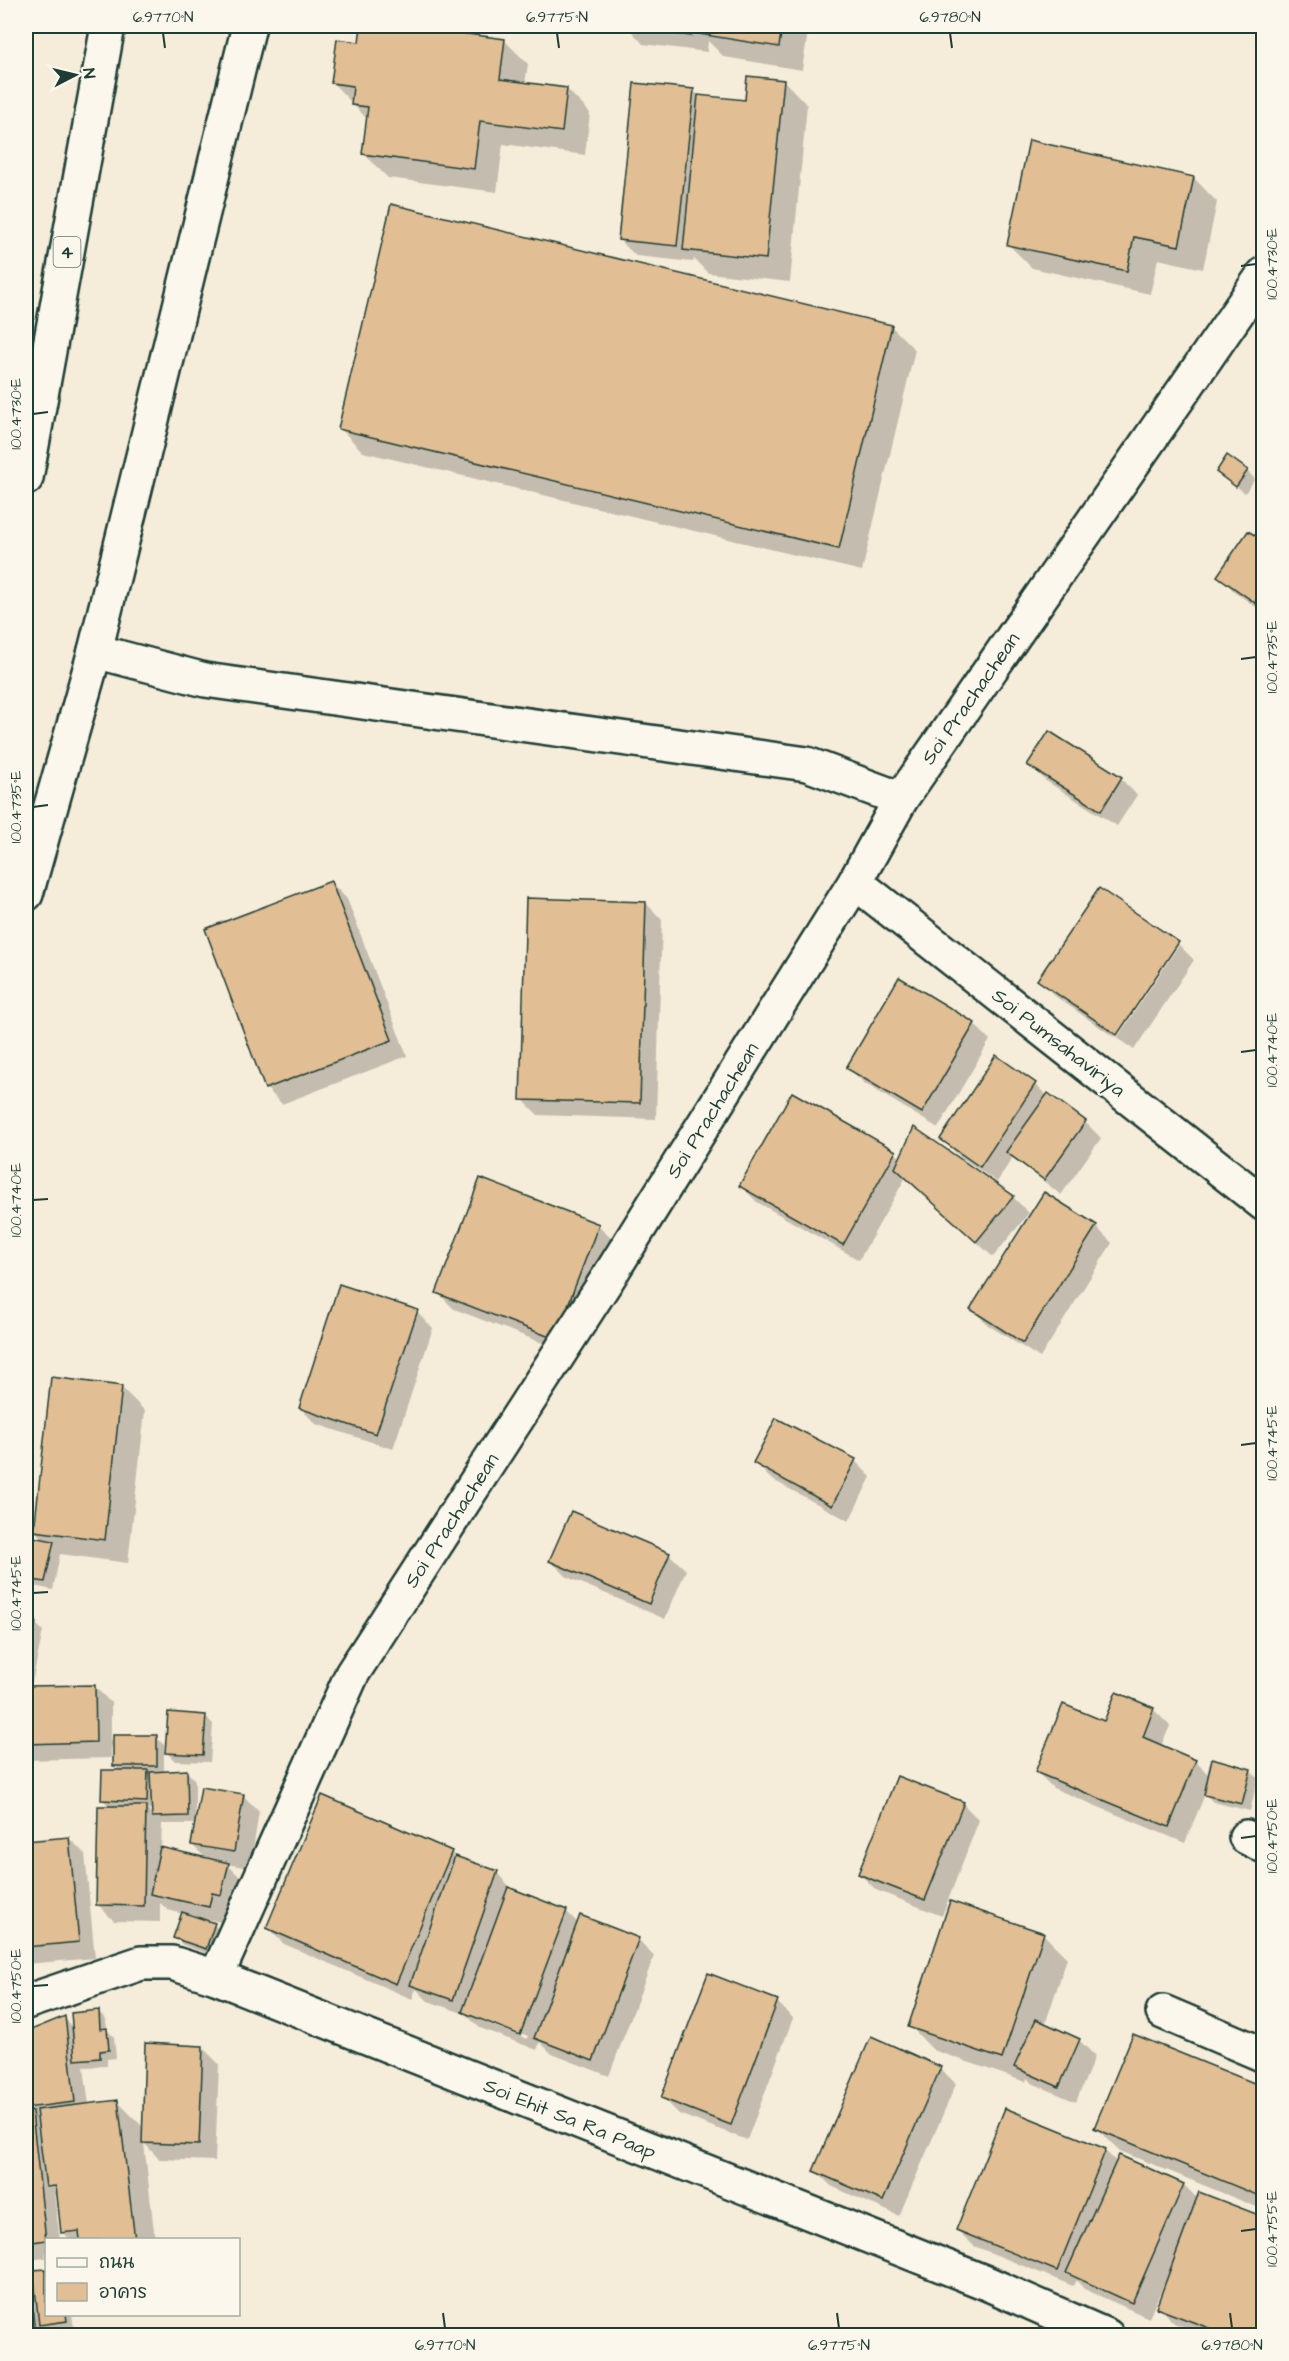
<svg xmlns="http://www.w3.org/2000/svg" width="1289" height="2361" viewBox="0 0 1289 2361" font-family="'Architects Daughter','Playpen Sans Thai',sans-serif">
<rect width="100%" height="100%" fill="#f6ecda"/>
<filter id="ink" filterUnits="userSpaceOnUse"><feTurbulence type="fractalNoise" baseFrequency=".0167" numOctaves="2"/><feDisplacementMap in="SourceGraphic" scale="12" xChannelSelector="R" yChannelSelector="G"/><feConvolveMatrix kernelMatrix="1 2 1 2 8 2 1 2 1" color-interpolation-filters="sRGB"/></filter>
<g filter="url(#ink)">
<g fill="#0003" fill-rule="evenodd">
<path d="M 363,26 L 397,26 L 504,40 L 528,64 L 525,84 L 567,89 L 590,113 L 585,155 L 503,144 L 497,192 L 388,178 L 364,154 L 368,120 L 332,82 L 360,44 Z"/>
<path d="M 627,26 L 809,26 L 802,70 L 724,57 L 708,41 L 707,52 L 643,44 Z"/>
<path d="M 784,81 L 807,105 L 790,282 L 708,273 L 694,259 L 693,262 L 636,256 L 619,240 L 693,90 L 700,97 L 746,102 Z"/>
<path d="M 1194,178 L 1217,202 L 1203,269 L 1158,259 L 1150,294 L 1032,268 L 1009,245 Z"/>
<path d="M 891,326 L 915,350 L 862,571 L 363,452 L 340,428 Z"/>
<path d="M 1247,471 L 1255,479 L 1245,493 L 1218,472 Z"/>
<path d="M 1264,543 L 1264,613 L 1235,592 L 1219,576 Z"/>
<path d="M 1029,764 L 1121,779 L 1137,795 L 1117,826 L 1046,781 Z"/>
<path d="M 331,882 L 347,899 L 407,1056 L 282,1104 L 266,1088 Z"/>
<path d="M 1100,890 L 1179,945 L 1176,945 L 1114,1037 L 1055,996 L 1039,980 Z"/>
<path d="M 646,903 L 662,920 L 656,1119 L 538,1115 L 522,1099 Z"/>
<path d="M 1179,945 L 1194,960 L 1134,1050 L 1117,1038 Z"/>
<path d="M 974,1024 L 990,1040 L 938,1128 L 864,1083 L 848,1067 Z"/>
<path d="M 1035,1084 L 1047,1096 L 1085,1122 L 1101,1138 L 1061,1195 L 1013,1157 L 997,1182 L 958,1155 L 942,1139 Z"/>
<path d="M 895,1152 L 901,1159 L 1013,1197 L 1029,1213 L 993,1257 L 906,1177 L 859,1260 L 757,1202 L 741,1186 Z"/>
<path d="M 598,1225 L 615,1241 L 571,1354 L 454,1309 L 438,1293 Z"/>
<path d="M 1096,1227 L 1112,1243 L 1040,1358 L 988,1325 L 972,1309 Z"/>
<path d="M 417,1312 L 433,1328 L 393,1449 L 316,1424 L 300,1408 Z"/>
<path d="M 121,1387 L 145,1411 L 128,1563 L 60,1554 L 53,1590 L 29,1585 L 26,1582 L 26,1555 L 29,1538 L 45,1541 L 35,1531 Z"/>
<path d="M 855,1461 L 871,1477 L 849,1521 L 771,1479 L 755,1463 Z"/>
<path d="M 669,1554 L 686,1570 L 665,1619 L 567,1577 L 551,1561 Z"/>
<path d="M 26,1621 L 35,1623 L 43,1631 L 32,1683 L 26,1682 Z"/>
<path d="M 94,1686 L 111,1703 L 111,1758 L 26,1760 L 26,1688 Z"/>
<path d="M 1153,1709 L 1170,1726 L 1161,1746 L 1195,1761 L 1209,1775 L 1250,1770 L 1258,1778 L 1250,1811 L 1213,1802 L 1205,1794 L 1185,1843 L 1053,1788 L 1037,1772 L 1105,1723 Z"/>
<path d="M 205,1716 L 213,1724 L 210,1762 L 175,1761 L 167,1753 Z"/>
<path d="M 156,1737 L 164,1745 L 164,1773 L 187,1772 L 195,1780 L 195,1820 L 243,1795 L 259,1812 L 250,1868 L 227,1864 L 244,1881 L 237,1910 L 229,1908 L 225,1923 L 197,1917 L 197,1919 L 214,1925 L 222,1933 L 214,1956 L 183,1945 L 175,1937 L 183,1914 L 168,1910 L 160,1903 L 160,1922 L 114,1921 L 97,1904 L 110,1807 L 103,1800 L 120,1771 L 114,1765 ZM 147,1809 L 153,1809 L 154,1816 ZM 162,1824 L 196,1824 L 192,1845 L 208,1860 L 161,1849 Z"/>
<path d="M 963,1804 L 979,1820 L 942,1916 L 876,1890 L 860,1874 Z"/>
<path d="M 69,1838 L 85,1854 L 95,1958 L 26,1964 L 26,1842 Z"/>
<path d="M 451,1852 L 458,1859 L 497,1873 L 513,1890 L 566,1911 L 579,1924 L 638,1939 L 654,1956 L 609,2076 L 552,2054 L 540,2042 L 537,2050 L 480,2028 L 465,2014 L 428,2001 L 416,1989 L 412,1999 L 284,1944 L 268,1928 ZM 481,2018 L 528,2036 L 527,2039 L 481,2021 Z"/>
<path d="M 1043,1934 L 1067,1958 L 1045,2025 L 1079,2040 L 1095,2056 L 1076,2102 L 1032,2083 L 1027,2078 L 1026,2082 L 933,2050 L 910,2026 Z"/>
<path d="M 777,2002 L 793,2018 L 747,2140 L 679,2114 L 663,2098 Z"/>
<path d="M 98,2011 L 106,2019 L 107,2030 L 114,2037 L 116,2058 L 107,2059 L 107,2066 L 84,2067 L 89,2105 L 118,2102 L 144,2128 L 202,2047 L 219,2064 L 215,2161 L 159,2159 L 144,2143 L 155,2240 L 70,2240 L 63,2232 L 59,2198 L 54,2194 L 60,2240 L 46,2240 L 46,2258 L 26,2260 L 26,2033 L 64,2018 L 73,2027 Z"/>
<path d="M 940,2068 L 956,2084 L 899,2216 L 831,2186 L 815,2170 Z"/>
<path d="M 1264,2089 L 1264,2210 L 1120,2151 L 1096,2128 Z"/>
<path d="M 1006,2110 L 1105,2151 L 1117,2162 L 1119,2157 L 1184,2185 L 1198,2199 L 1264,2336 L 1206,2336 L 1174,2323 L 1158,2307 L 1169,2278 L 1167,2277 L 1149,2318 L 1084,2289 L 1076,2280 L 1073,2286 L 974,2246 L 957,2230 Z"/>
<path d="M 46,2270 L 46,2314 L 72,2314 L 74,2329 L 48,2332 L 40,2324 L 41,2336 L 26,2336 L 26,2287 L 30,2286 L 37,2294 L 35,2272 Z"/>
</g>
<g fill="#e1be93" stroke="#1f3d34" stroke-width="1.5">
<path d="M 361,26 L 408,26 L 505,39 L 500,79 L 567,88 L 562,132 L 480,121 L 474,169 L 362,154 L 368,107 L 351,105 L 353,86 L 331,83 L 337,39 L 359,42 Z"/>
<path d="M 626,26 L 692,26 L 691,36 L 625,28 Z"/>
<path d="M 700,26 L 782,26 L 779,47 L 699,34 Z"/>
<path d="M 747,76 L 784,80 L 766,259 L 683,250 L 698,95 L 745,100 Z"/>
<path d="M 634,83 L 694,89 L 677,246 L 618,240 Z"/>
<path d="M 1029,140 L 1194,177 L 1179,246 L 1134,237 L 1127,271 L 1007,245 Z"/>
<path d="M 391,204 L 892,325 L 839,549 L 338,429 Z"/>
<path d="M 1227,455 L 1248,470 L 1236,487 L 1216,472 Z"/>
<path d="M 1248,531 L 1264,541 L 1264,609 L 1217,576 Z"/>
<path d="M 1049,731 L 1122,777 L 1101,811 L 1027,765 Z"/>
<path d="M 331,881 L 392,1040 L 265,1089 L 205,929 Z"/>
<path d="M 1099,888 L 1179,942 L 1117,1035 L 1037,980 Z"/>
<path d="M 526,898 L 646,902 L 640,1103 L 520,1100 Z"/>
<path d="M 899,977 L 975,1023 L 922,1113 L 846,1068 Z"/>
<path d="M 996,1055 L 1036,1083 L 980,1167 L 940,1139 Z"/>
<path d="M 792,1092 L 896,1151 L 843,1245 L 739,1186 Z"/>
<path d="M 1048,1093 L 1086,1121 L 1044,1180 L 1006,1152 Z"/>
<path d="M 914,1127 L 1014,1196 L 976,1242 L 895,1168 Z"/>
<path d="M 480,1178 L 599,1224 L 555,1339 L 436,1293 Z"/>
<path d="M 1044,1192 L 1097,1225 L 1023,1343 L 970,1309 Z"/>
<path d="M 339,1284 L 418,1310 L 376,1434 L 299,1408 Z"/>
<path d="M 51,1377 L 122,1386 L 105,1540 L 34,1531 Z"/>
<path d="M 776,1418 L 856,1459 L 832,1506 L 753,1463 Z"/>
<path d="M 571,1511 L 670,1553 L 649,1604 L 549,1561 Z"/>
<path d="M 28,1536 L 54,1541 L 45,1582 L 26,1579 L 26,1548 Z"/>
<path d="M 26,1619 L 36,1621 L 26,1672 Z"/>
<path d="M 95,1685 L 96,1742 L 26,1744 L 26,1686 Z"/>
<path d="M 1116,1692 L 1154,1708 L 1143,1737 L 1196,1760 L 1169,1827 L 1035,1772 L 1063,1704 L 1104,1721 Z"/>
<path d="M 168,1712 L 206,1715 L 203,1755 L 165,1753 Z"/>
<rect x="113" y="1735" width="44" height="31"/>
<path d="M 1212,1758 L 1251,1769 L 1242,1804 L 1204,1795 Z"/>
<path d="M 102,1770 L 148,1770 L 147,1802 L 101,1800 Z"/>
<path d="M 187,1770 L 188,1816 L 152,1817 L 150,1772 Z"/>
<path d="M 897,1776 L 964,1802 L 925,1900 L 858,1874 Z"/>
<path d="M 201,1787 L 244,1794 L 234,1852 L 191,1845 Z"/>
<path d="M 322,1795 L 452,1851 L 396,1984 L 266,1928 Z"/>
<path d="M 98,1806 L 146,1806 L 144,1906 L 96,1905 Z"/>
<path d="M 69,1837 L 79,1942 L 26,1947 L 26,1841 Z"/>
<path d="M 160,1847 L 229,1863 L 221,1895 L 212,1893 L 209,1907 L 150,1894 Z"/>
<path d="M 455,1856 L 498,1871 L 453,2000 L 410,1985 Z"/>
<path d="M 508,1887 L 567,1910 L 520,2035 L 462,2012 Z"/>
<path d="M 950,1901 L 1044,1933 L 1002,2059 L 908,2027 Z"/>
<path d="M 182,1912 L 215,1923 L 206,1949 L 173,1938 Z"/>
<path d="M 580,1915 L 639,1938 L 593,2061 L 534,2038 Z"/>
<path d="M 708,1973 L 778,2000 L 731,2125 L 661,2098 Z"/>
<path d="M 99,2010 L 100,2029 L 107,2028 L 109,2050 L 100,2051 L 100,2058 L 75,2060 L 71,2013 Z"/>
<path d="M 65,2016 L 75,2102 L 26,2108 L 26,2032 Z"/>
<path d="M 1036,2019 L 1080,2039 L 1059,2087 L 1014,2067 Z"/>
<path d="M 1133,2034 L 1264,2087 L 1264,2198 L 1094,2128 Z"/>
<path d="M 871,2036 L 941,2067 L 883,2201 L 813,2171 Z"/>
<path d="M 145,2043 L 203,2046 L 199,2145 L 142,2143 Z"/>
<path d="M 118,2100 L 135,2240 L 80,2240 L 79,2231 L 61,2233 L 56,2186 L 46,2187 L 36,2110 Z"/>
<path d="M 1005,2108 L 1106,2149 L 1057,2271 L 956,2230 Z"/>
<path d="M 32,2111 L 46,2240 L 26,2243 L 26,2112 Z"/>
<path d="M 1119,2155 L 1184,2184 L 1132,2303 L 1066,2273 Z"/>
<path d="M 1199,2192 L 1264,2217 L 1264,2336 L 1230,2336 L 1156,2308 Z"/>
<path d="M 46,2269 L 46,2314 L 66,2314 L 67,2321 L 39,2325 L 33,2270 Z"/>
<path d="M 26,2285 L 30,2285 L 35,2335 L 26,2335 Z"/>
</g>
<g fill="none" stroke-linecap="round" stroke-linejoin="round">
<defs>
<g id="street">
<path d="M 95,651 L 205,680 L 807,764 L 901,799"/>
<path d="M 855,882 L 1264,1204"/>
<path d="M 1246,1837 L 1264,1846"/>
<path d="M 216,1977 L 352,1674 L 608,1278 L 855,882 L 901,799 L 1264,274"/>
<path d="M 26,2002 L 141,1963 L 172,1963 L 216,1977 L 984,2282 L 1107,2336"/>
<path d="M 1163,2012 L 1264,2055"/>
</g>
<g id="highway">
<path d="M 26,478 L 108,26"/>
<path d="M 26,894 L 95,651 L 249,26"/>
</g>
</defs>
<use href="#street" stroke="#1f3d34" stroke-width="38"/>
<use href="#highway" stroke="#1f3d34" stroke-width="38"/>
<use href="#street" stroke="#fbf7ec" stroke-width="33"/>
<use href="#highway" stroke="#fbf7ec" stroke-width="33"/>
</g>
</g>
<path fill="none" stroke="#1f3d34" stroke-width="2" d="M 163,33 L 165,48M 557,33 L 559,48M 950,33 L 952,48M 1241,266 L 1256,264M 33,414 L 48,412M 1241,659 L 1256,657M 33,807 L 48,805M 1241,1052 L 1256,1050M 33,1200 L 48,1199M 1241,1445 L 1256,1443M 33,1593 L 48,1592M 1241,1838 L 1256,1836M 33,1986 L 48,1985M 1241,2231 L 1256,2229M 443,2313 L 445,2328M 837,2313 L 839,2328M 1230,2313 L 1232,2328"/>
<g text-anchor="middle" stroke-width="4.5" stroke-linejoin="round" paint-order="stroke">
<rect fill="#fbf7ec" stroke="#61756b" stroke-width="1.5" x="53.5" y="237" width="27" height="30" rx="4.5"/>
<g font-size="18" font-weight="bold" fill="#1f3d34">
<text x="67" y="258">4</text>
</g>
<g font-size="20" fill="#1f3d34" stroke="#fbf7ec">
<text transform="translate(970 698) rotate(-55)" y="7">Soi Prachachean</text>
<text transform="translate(1059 1042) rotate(38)" y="7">Soi Pumsahaviriya</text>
<text transform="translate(712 1110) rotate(-58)" y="7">Soi Prachachean</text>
<text transform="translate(451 1520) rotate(-57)" y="7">Soi Prachachean</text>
<text transform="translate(570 2118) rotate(22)" y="7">Soi Ehit Sa Ra Paap</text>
</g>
</g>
<rect width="1289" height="2361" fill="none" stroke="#fbf7ec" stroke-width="66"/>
<rect x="45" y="2238" width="195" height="78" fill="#fbf7ec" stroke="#a3ada2" stroke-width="1.5"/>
<rect x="57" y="2258" width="30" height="9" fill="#fbf7ec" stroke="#a3ada2" stroke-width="1.5"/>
<text x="99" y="2268" font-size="18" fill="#1f3d34">ถนน</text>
<rect x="57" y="2283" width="30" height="18" fill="#e1be93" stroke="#a3ada2" stroke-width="1.5"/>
<text x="99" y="2298" font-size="18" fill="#1f3d34">อาคาร</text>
<g transform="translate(75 75) rotate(83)" stroke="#fbf7ec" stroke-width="4.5" paint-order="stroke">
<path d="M0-4.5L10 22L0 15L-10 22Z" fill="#1f3d34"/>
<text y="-9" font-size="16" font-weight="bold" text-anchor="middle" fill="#1f3d34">N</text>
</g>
<rect x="33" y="33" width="1223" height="2295" fill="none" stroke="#1f3d34" stroke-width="2"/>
<g font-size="15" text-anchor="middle" fill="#1f3d34">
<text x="163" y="22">6.9770°N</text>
<text x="557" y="22">6.9775°N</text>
<text x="950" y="22">6.9780°N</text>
<text transform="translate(1272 264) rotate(-90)" y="5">100.4730°E</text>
<text transform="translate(16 414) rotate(-90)" y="5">100.4730°E</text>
<text transform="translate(1272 657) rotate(-90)" y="5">100.4735°E</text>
<text transform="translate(16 807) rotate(-90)" y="5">100.4735°E</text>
<text transform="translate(1272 1050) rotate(-90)" y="5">100.4740°E</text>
<text transform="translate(16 1200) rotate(-90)" y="5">100.4740°E</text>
<text transform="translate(1272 1443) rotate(-90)" y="5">100.4745°E</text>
<text transform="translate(16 1593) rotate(-90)" y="5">100.4745°E</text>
<text transform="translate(1272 1836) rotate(-90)" y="5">100.4750°E</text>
<text transform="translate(16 1986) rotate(-90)" y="5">100.4750°E</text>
<text transform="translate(1272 2229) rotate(-90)" y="5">100.4755°E</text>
<text x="445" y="2350">6.9770°N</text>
<text x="839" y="2350">6.9775°N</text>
<text x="1232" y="2350">6.9780°N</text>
</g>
</svg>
